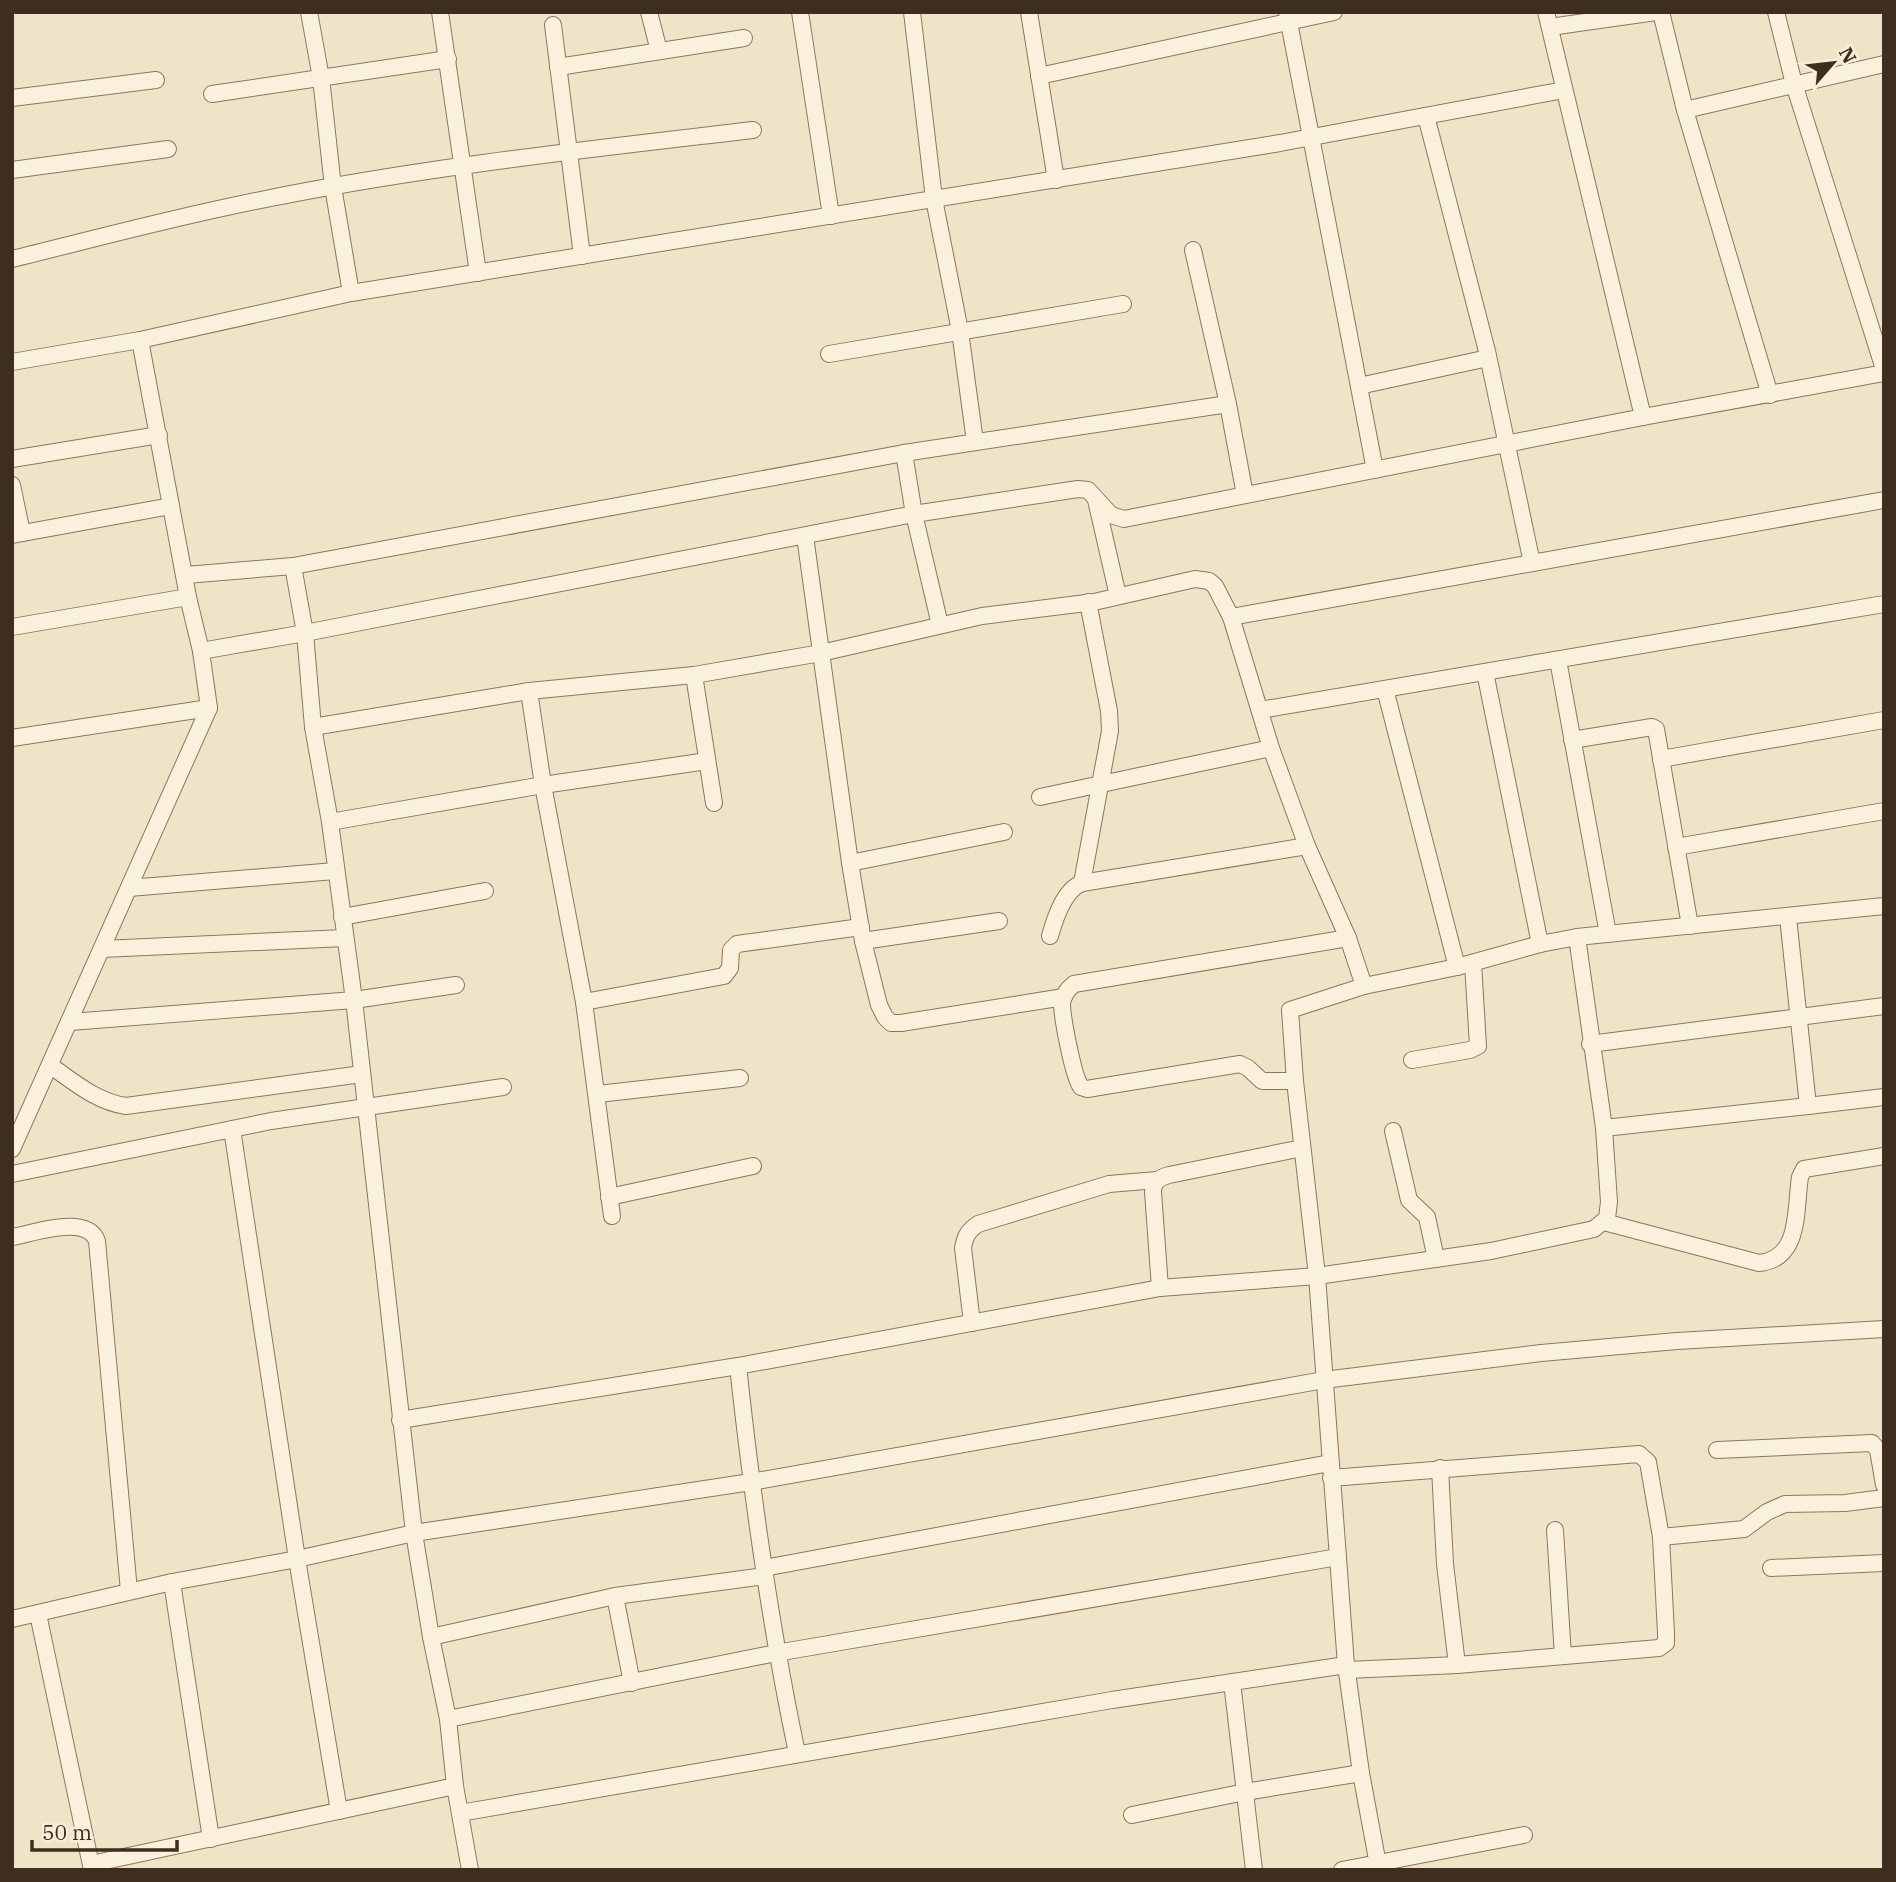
<svg xmlns="http://www.w3.org/2000/svg" width="1896" height="1882" viewBox="0 0 1896 1882" font-family="'IBM Plex Serif',serif">
<rect width="100%" height="100%" fill="#f0e4c8"/>
<g fill="none" stroke-linecap="round" stroke-linejoin="round">
<defs>
<g id="minor">
<path d="M 309,12 L 321,78 L 333,187 L 351,293"/>
<path d="M 440,12 L 478,273"/>
<path d="M 649,12 L 659,51"/>
<path d="M 800,12 L 831,216"/>
<path d="M 912,12 L 934,199 L 960,331 L 975,442"/>
<path d="M 1029,12 L 1056,180"/>
<path d="M 1287,12 L 1375,470"/>
<path d="M 1546,12 L 1643,417"/>
<path d="M 1661,12 L 1685,110 L 1770,395"/>
<path d="M 1776,12 L 1794,84 L 1884,369"/>
<path d="M 553,25 L 582,256"/>
<path d="M 1550,27 L 1656,12"/>
<path d="M 558,67 L 744,38"/>
<path d="M 1039,76 L 1334,12"/>
<path d="M 212,94 L 448,59"/>
<path d="M 12,98 L 156,80"/>
<path d="M 1685,110 L 1884,64"/>
<path d="M 1426,116 L 1487,351 L 1532,563"/>
<path d="M 12,170 L 168,149"/>
<path d="M 1193,250 L 1228,404 L 1245,495"/>
<path d="M 12,259 C 81,242 149,224 218,209 C 394,170 574,151 753,130"/>
<path d="M 829,354 L 1123,304"/>
<path d="M 12,362 L 140,340"/>
<path d="M 1359,386 L 1488,358"/>
<path d="M 904,453 L 914,514 L 940,625"/>
<path d="M 12,459 L 159,435"/>
<path d="M 12,485 L 22,533"/>
<path d="M 1096,500 L 1118,596"/>
<path d="M 12,535 L 171,506"/>
<path d="M 805,536 L 850,863 L 863,941 L 879,1005 L 885,1017 L 891,1023 L 901,1023 L 1064,997"/>
<path d="M 186,575 L 293,566"/>
<path d="M 1231,617 L 1884,500"/>
<path d="M 12,627 L 188,597"/>
<path d="M 201,651 L 305,633 L 914,514 L 1078,489 L 1088,490 L 1111,515 L 1124,519 L 1643,417 L 1884,373"/>
<path d="M 1558,660 L 1608,934"/>
<path d="M 1485,672 L 1540,944"/>
<path d="M 694,675 L 714,803"/>
<path d="M 1385,689 L 1457,967"/>
<path d="M 529,691 L 543,785 L 584,1002 L 612,1216"/>
<path d="M 1260,710 L 1884,604"/>
<path d="M 313,727 L 529,691 L 694,675 L 821,653 L 982,616 L 1094,602 L 1195,579 L 1209,581 L 1215,586 L 1231,617 L 1271,748 L 1307,846 L 1348,938 L 1364,986"/>
<path d="M 12,738 L 209,708"/>
<path d="M 1572,740 L 1652,727 L 1656,729 L 1690,926"/>
<path d="M 1661,759 L 1884,720"/>
<path d="M 1040,797 L 1271,748"/>
<path d="M 330,822 L 543,785 L 707,761"/>
<path d="M 1676,847 L 1884,811"/>
<path d="M 850,863 L 1004,832"/>
<path d="M 1082,883 L 1110,731 L 1109,711 L 1088,602"/>
<path d="M 129,888 L 335,871"/>
<path d="M 342,917 L 485,891"/>
<path d="M 1788,917 L 1808,1106 L 1884,1097"/>
<path d="M 1050,936 C 1055,918 1064,890 1082,883 L 1307,846"/>
<path d="M 863,941 L 999,921"/>
<path d="M 102,949 L 345,938"/>
<path d="M 584,1002 L 724,976 L 730,968 L 731,950 L 737,944 L 861,927"/>
<path d="M 70,1022 L 354,1000 L 456,985"/>
<path d="M 1590,1044 L 1884,1006"/>
<path d="M 1412,1060 L 1470,1050 L 1478,1046 L 1473,963"/>
<path d="M 51,1066 C 74,1082 97,1102 126,1106 L 362,1074"/>
<path d="M 1295,1081 L 1262,1081 L 1248,1068 L 1240,1064 L 1087,1089 L 1081,1087 C 1073,1076 1062,1017 1062,1003 C 1063,994 1068,989 1074,984 L 1348,938"/>
<path d="M 598,1094 L 740,1078"/>
<path d="M 1604,1128 L 1808,1106"/>
<path d="M 232,1129 L 297,1559 L 339,1811"/>
<path d="M 1393,1131 L 1409,1200 L 1427,1217 L 1436,1259"/>
<path d="M 12,1149 L 209,708 L 201,651 L 188,597 L 140,340 L 351,293 L 1280,143 L 1564,90"/>
<path d="M 12,1174 L 271,1121 L 503,1087"/>
<path d="M 609,1197 L 753,1166"/>
<path d="M 1604,1222 L 1759,1263 C 1801,1259 1795,1210 1800,1177 L 1804,1169 L 1884,1156"/>
<path d="M 12,1237 C 35,1233 87,1214 97,1241 L 129,1591"/>
<path d="M 1160,1288 L 1153,1192 C 1153,1181 1159,1178 1169,1175 L 1302,1148"/>
<path d="M 972,1323 L 963,1248 C 965,1236 968,1231 978,1224 L 1109,1184 L 1157,1180"/>
<path d="M 738,1366 C 752,1496 770,1625 797,1753"/>
<path d="M 400,1420 L 738,1366 L 1160,1288 L 1317,1276 L 1491,1251 L 1594,1229 L 1607,1218 L 1609,1202 L 1604,1128 L 1577,937"/>
<path d="M 1717,1450 L 1872,1443 L 1878,1450 L 1884,1485"/>
<path d="M 1440,1468 L 1445,1564 L 1457,1665"/>
<path d="M 1331,1478 L 1639,1454 L 1648,1462 L 1661,1537 L 1666,1633 L 1666,1643 L 1659,1648 L 1457,1665 L 1347,1670"/>
<path d="M 1555,1530 L 1563,1656"/>
<path d="M 1661,1537 L 1744,1529 L 1767,1512 L 1785,1504 L 1845,1503 L 1884,1498"/>
<path d="M 764,1568 L 1330,1463"/>
<path d="M 1771,1568 L 1884,1563"/>
<path d="M 172,1582 L 211,1839"/>
<path d="M 615,1596 L 632,1683"/>
<path d="M 38,1614 L 92,1870"/>
<path d="M 12,1619 L 172,1582 L 297,1559 L 414,1533 L 354,1000 L 330,822 L 313,727 L 305,633 L 293,566 L 904,453 L 1228,404"/>
<path d="M 431,1637 L 615,1596 L 765,1576"/>
<path d="M 1232,1682 L 1254,1870"/>
<path d="M 448,1719 L 776,1653 L 1338,1557"/>
<path d="M 460,1813 L 1112,1700 L 1346,1665"/>
<path d="M 1132,1815 L 1245,1792 L 1361,1773"/>
<path d="M 91,1864 L 455,1786"/>
<path d="M 470,1870 L 455,1786 L 448,1719 L 431,1637 L 414,1533 L 751,1482 L 1324,1380 L 1541,1353 L 1677,1341 L 1884,1329"/>
<path d="M 1342,1870 L 1524,1835"/>
<path d="M 1379,1870 L 1361,1773 L 1346,1665 L 1317,1276 L 1295,1081 L 1290,1010 L 1364,986 L 1457,967 L 1540,944 L 1577,937 L 1884,906"/>
</g>
</defs>
<use href="#minor" stroke="#8d765c" stroke-width="18"/>
<use href="#minor" stroke="#faf1dc" stroke-width="16"/>
</g>
<rect width="1896" height="1882" fill="none" stroke="#3d2e20" stroke-width="28"/>
<g transform="translate(1833 63) rotate(62)" stroke="#f7eed8" stroke-width="5" paint-order="stroke">
<path d="M0-5L12 26L0 18L-12 26Z" fill="#3d2e20"/>
<text y="-10" font-size="19" font-weight="bold" text-anchor="middle" fill="#3d2e20">N</text>
</g>
<path d="M32 1840v10h145v-10" fill="none" stroke="#3d2e20" stroke-width="3.5"/>
<text x="42" y="1840" font-size="21" fill="#3d2e20" stroke="#f7eed8" stroke-width="5" paint-order="stroke">50 m</text>
</svg>
